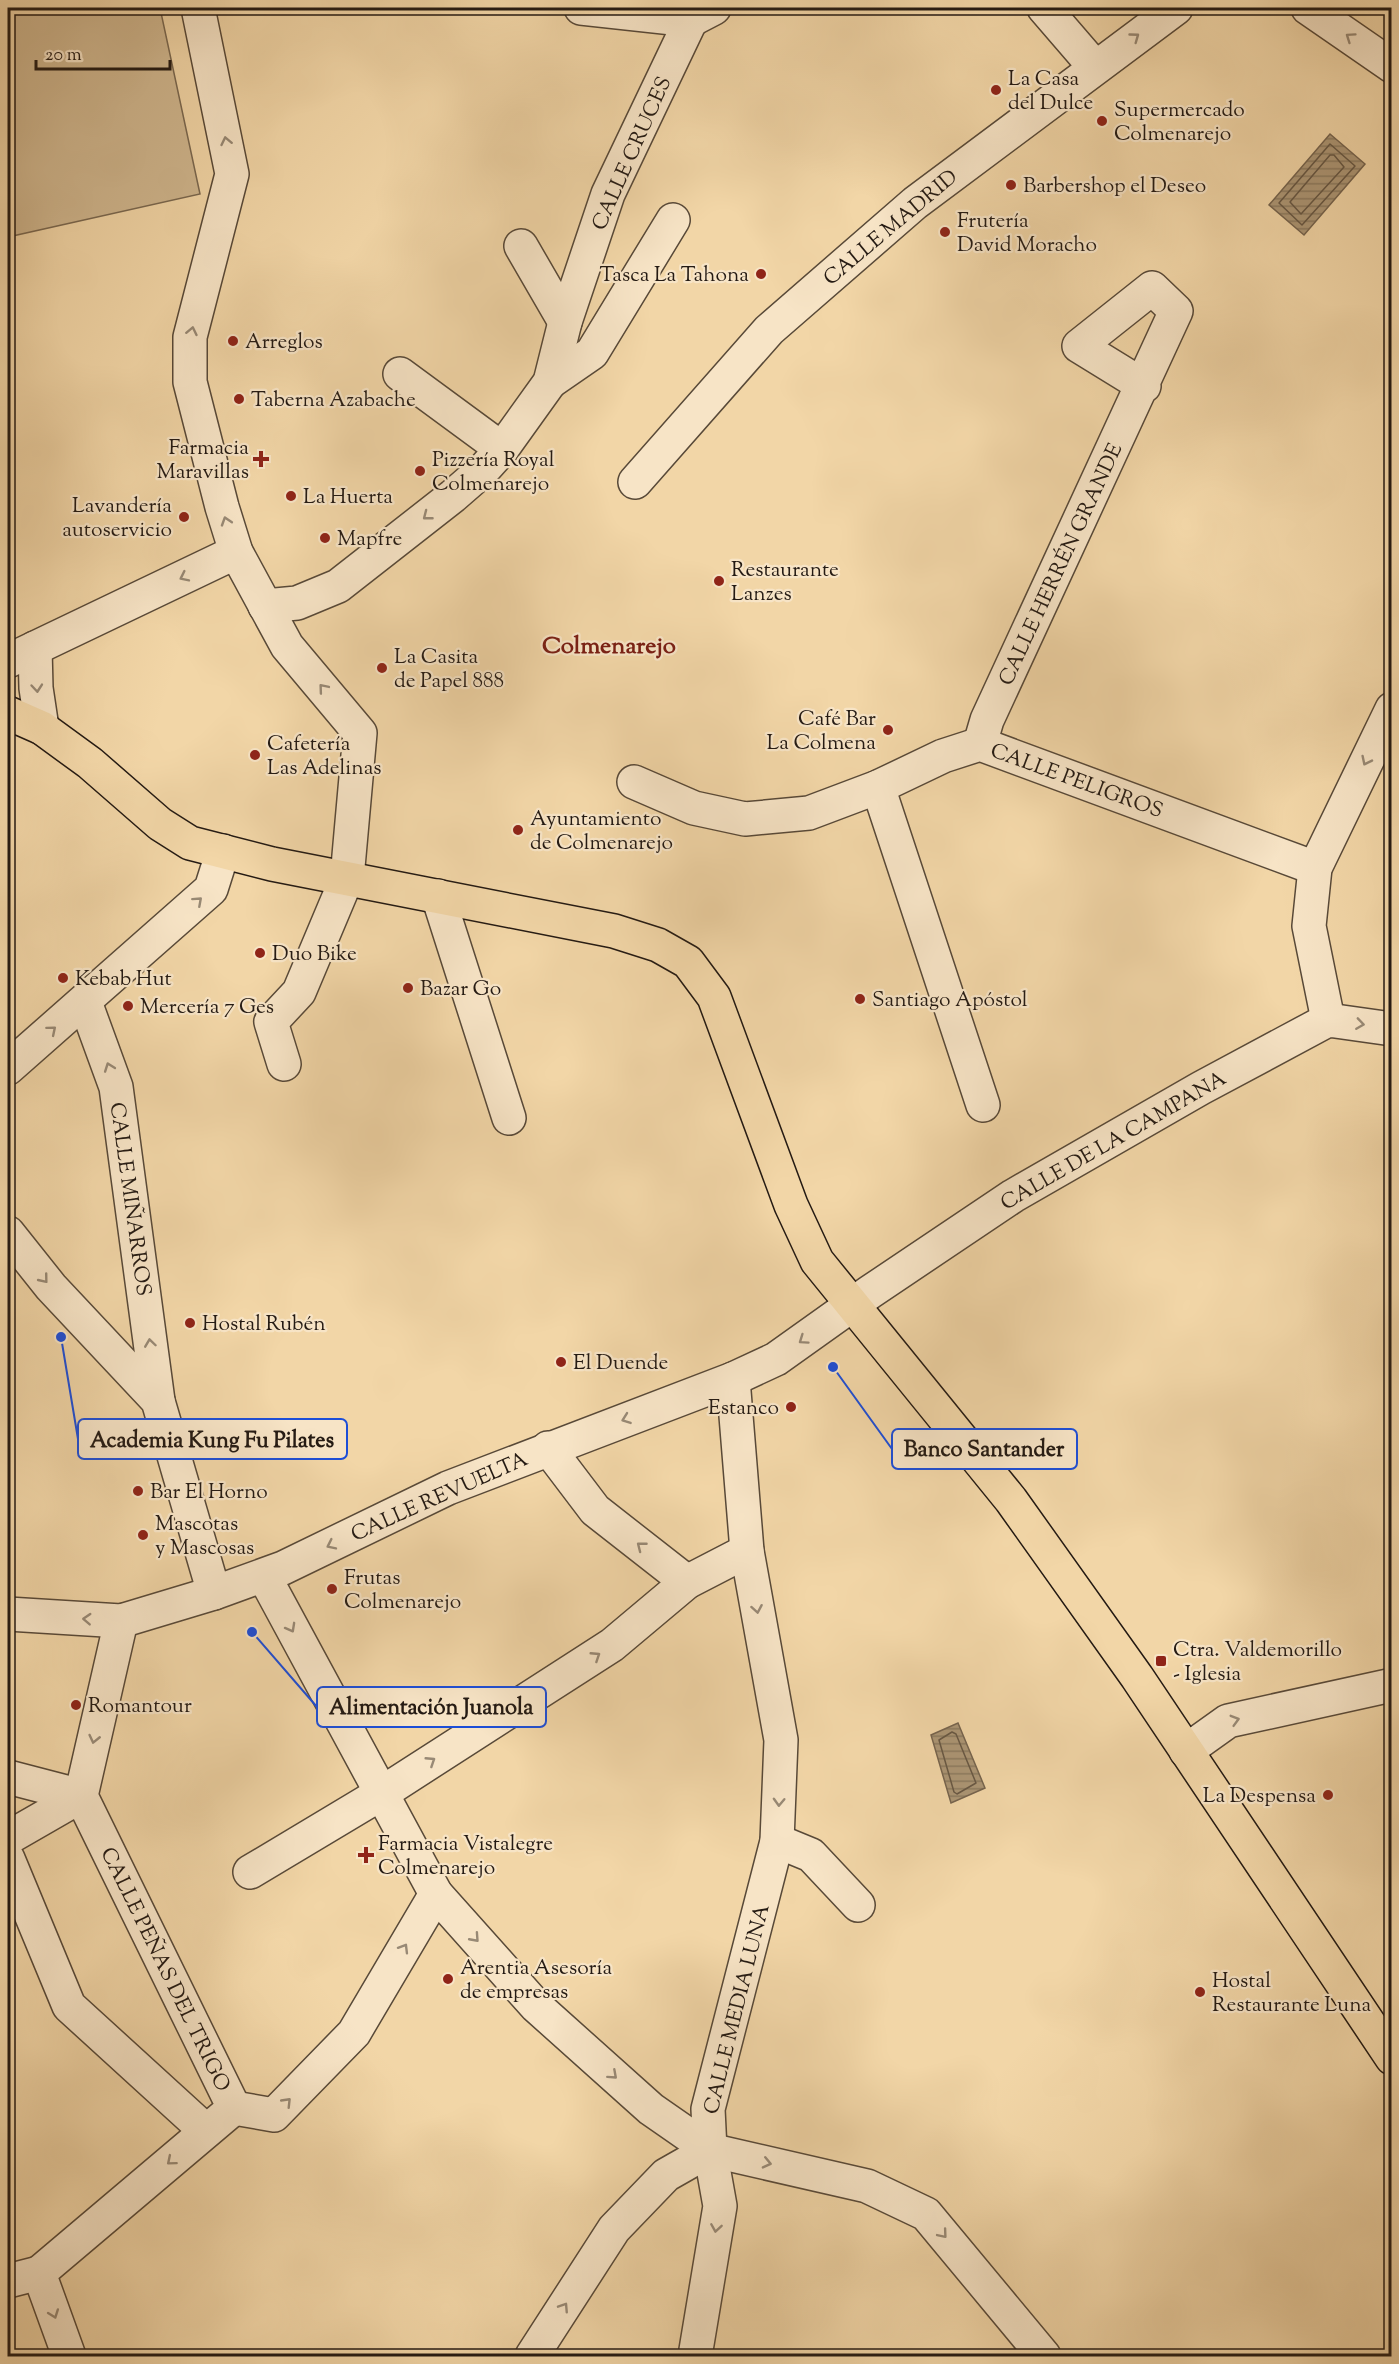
<svg xmlns="http://www.w3.org/2000/svg" width="1399" height="2364" viewBox="0 0 1399 2364" font-family="'Sorts Mill Goudy',serif">
<defs>
<pattern id="water-rules" width="6" height="5" patternUnits="userSpaceOnUse" patternTransform="scale(1.5)"><rect width="6" height="5" fill="#ac9675"/><path d="M0 2.5h6" fill="none" stroke="#8c7a5f"/></pattern>
</defs>
<rect width="100%" height="100%" fill="#f2d6a7"/>
<filter id="stains"><feTurbulence type="fractalNoise" baseFrequency=".00333" numOctaves="4"/><feColorMatrix values="0 0 0 0 .2 0 0 0 0 .09 0 0 0 0 .02 0 0 0 .5 -.17"/></filter>
<radialGradient id="worn" r=".72"><stop offset=".6" stop-color="#630" stop-opacity="0"/><stop offset="1" stop-color="#630" stop-opacity=".3"/></radialGradient>
<path fill="#cfb68e" stroke="#7a6850" stroke-width="1.5" d="M 8,8 L 160,8 L 200,194 L 8,237 Z"/>
<g fill="url(#water-rules)" stroke="#76644e" stroke-width="1.5">
<path d="M 1330,134 L 1365,164 L 1304,235 L 1269,205 Z"/>
<path d="M 958,1723 L 985,1788 L 951,1803 L 931,1735 Z"/>
</g>
<g fill="none" stroke-linecap="round" stroke-linejoin="round">
<g stroke="#685844" stroke-width="1.5">
<path d="M 1330,144 L 1355,166 L 1302,225 L 1279,203 Z"/>
<path d="M 1330,155 L 1334,155 L 1344,167 L 1301,214 L 1290,202 Z"/>
<path d="M 952,1732 L 956,1734 L 976,1783 L 957,1794 L 954,1792 L 939,1740 Z"/>
</g>
<defs>
<g id="minor">
<path d="M 198,8 L 232,174 L 190,337 L 190,382 L 222,507 L 236,552 L 287,646 L 360,733 L 347,878 L 299,992 L 271,1022 L 284,1064"/>
<path d="M 581,8 L 691,20 L 714,8"/>
<path d="M 1044,8 L 1094,66"/>
<path d="M 1308,8 L 1392,66"/>
<path d="M 521,246 L 565,322"/>
<path d="M 400,374 L 502,449"/>
<path d="M 550,382 L 592,353 L 673,220"/>
<path d="M 635,482 L 769,330 L 915,203 L 1176,8"/>
<path d="M 265,606 L 297,603 L 338,586 L 453,496 L 484,469 L 502,449 L 550,382 L 565,322 L 608,194 L 691,20"/>
<path d="M 35,648 L 36,688 L 42,728"/>
<path d="M 8,661 L 236,552"/>
<path d="M 980,744 L 987,720 L 1176,311 L 1152,288 L 1079,346 L 1144,386"/>
<path d="M 634,782 L 694,808 L 745,819 L 809,813 L 878,787 L 943,756 L 980,744 L 1315,868"/>
<path d="M 878,787 L 983,1105"/>
<path d="M 438,896 L 509,1118"/>
<path d="M 85,1002 L 116,1087 L 158,1401"/>
<path d="M 1328,1020 L 1309,926 L 1315,868 L 1392,709"/>
<path d="M 8,1068 L 211,889 L 223,851"/>
<path d="M 8,1233 L 51,1287 L 158,1401 L 214,1593"/>
<path d="M 548,1448 L 595,1510 L 687,1582"/>
<path d="M 264,1576 L 436,1894 L 536,2006 L 651,2109 L 710,2150 L 867,2186 L 926,2214 L 1044,2356"/>
<path d="M 8,1614 L 121,1621 L 214,1593 L 283,1568 L 448,1488 L 733,1379 L 776,1359 L 870,1292 L 1013,1196 L 1201,1088 L 1328,1020 L 1392,1029"/>
<path d="M 1186,1751 L 1228,1721 L 1392,1685"/>
<path d="M 8,1777 L 81,1796"/>
<path d="M 8,1838 L 81,1796"/>
<path d="M 777,1841 L 811,1855 L 858,1905"/>
<path d="M 8,1859 L 69,2006 L 206,2131"/>
<path d="M 250,1872 L 382,1793 L 612,1645 L 687,1582 L 747,1551"/>
<path d="M 234,2108 L 274,2115 L 354,2033 L 436,1894"/>
<path d="M 8,2281 L 39,2273"/>
<path d="M 69,2356 L 39,2273 L 234,2108 L 81,1796 L 121,1621"/>
<path d="M 532,2356 L 614,2229 L 666,2175 L 710,2150"/>
<path d="M 695,2356 L 720,2206 L 710,2150 L 708,2109 L 777,1841 L 781,1740 L 747,1551 L 733,1379"/>
</g>
<path id="major" d="M 8,713 L 42,728 L 90,763 L 160,824 L 190,843 L 272,864 L 614,931 L 658,945 L 688,962 L 714,997 L 791,1205 L 817,1261 L 1011,1500 L 1137,1677 L 1392,2058"/>
</defs>
<use href="#minor" stroke="#584938" stroke-width="36"/>
<use href="#major" stroke="#241a13" stroke-width="36"/>
<use href="#minor" stroke="#f7e4c6" stroke-width="33"/>
<use href="#major" stroke="#f2d6a7" stroke-width="33"/>
</g>
<defs><path id="oneway-chevron" d="M-2-3.5L2.5 0L-2 3.5" fill="none" stroke-width="1.6" stroke-linecap="round" stroke-linejoin="round" transform="scale(1.5)"/></defs>
<g stroke="#988975">
<use href="#oneway-chevron" transform="translate(1135 37) rotate(-36)"/>
<use href="#oneway-chevron" transform="translate(1350 37) rotate(-145)"/>
<use href="#oneway-chevron" transform="translate(226 141) rotate(-102)"/>
<use href="#oneway-chevron" transform="translate(192 331) rotate(-78)"/>
<use href="#oneway-chevron" transform="translate(427 516) rotate(142)"/>
<use href="#oneway-chevron" transform="translate(226 521) rotate(-108)"/>
<use href="#oneway-chevron" transform="translate(184 577) rotate(154)"/>
<use href="#oneway-chevron" transform="translate(37 688) rotate(85)"/>
<use href="#oneway-chevron" transform="translate(323 688) rotate(-130)"/>
<use href="#oneway-chevron" transform="translate(1366 761) rotate(116)"/>
<use href="#oneway-chevron" transform="translate(198 901) rotate(-42)"/>
<use href="#oneway-chevron" transform="translate(1360 1024) rotate(8)"/>
<use href="#oneway-chevron" transform="translate(52 1030) rotate(-40)"/>
<use href="#oneway-chevron" transform="translate(109 1067) rotate(-110)"/>
<use href="#oneway-chevron" transform="translate(44 1279) rotate(51)"/>
<use href="#oneway-chevron" transform="translate(803 1340) rotate(145)"/>
<use href="#oneway-chevron" transform="translate(150 1343) rotate(-98)"/>
<use href="#oneway-chevron" transform="translate(626 1419) rotate(160)"/>
<use href="#oneway-chevron" transform="translate(331 1545) rotate(154)"/>
<use href="#oneway-chevron" transform="translate(641 1546) rotate(-142)"/>
<use href="#oneway-chevron" transform="translate(757 1609) rotate(80)"/>
<use href="#oneway-chevron" transform="translate(87 1619) rotate(-177)"/>
<use href="#oneway-chevron" transform="translate(291 1628) rotate(61)"/>
<use href="#oneway-chevron" transform="translate(596 1656) rotate(-33)"/>
<use href="#oneway-chevron" transform="translate(1235 1720) rotate(-16)"/>
<use href="#oneway-chevron" transform="translate(94 1739) rotate(103)"/>
<use href="#oneway-chevron" transform="translate(431 1761) rotate(-33)"/>
<use href="#oneway-chevron" transform="translate(779 1802) rotate(92)"/>
<use href="#oneway-chevron" transform="translate(475 1938) rotate(48)"/>
<use href="#oneway-chevron" transform="translate(404 1948) rotate(-59)"/>
<use href="#oneway-chevron" transform="translate(613 2075) rotate(42)"/>
<use href="#oneway-chevron" transform="translate(287 2102) rotate(-46)"/>
<use href="#oneway-chevron" transform="translate(171 2161) rotate(140)"/>
<use href="#oneway-chevron" transform="translate(767 2163) rotate(13)"/>
<use href="#oneway-chevron" transform="translate(716 2228) rotate(99)"/>
<use href="#oneway-chevron" transform="translate(943 2234) rotate(50)"/>
<use href="#oneway-chevron" transform="translate(564 2307) rotate(-57)"/>
<use href="#oneway-chevron" transform="translate(54 2314) rotate(70)"/>
</g>
<g fill="#8f2418" stroke="#f7e4c6" stroke-width="2">
<circle cx="996" cy="90" r="6"/>
<circle cx="1102" cy="121" r="6"/>
<circle cx="1011" cy="185" r="6"/>
<circle cx="945" cy="232" r="6"/>
<circle cx="761" cy="274" r="6"/>
<circle cx="233" cy="341" r="6"/>
<circle cx="239" cy="399" r="6"/>
<path d="M258 450h6v6h6v6h-6v6h-6v-6h-6v-6h6z"/>
<circle cx="420" cy="471" r="6"/>
<circle cx="291" cy="496" r="6"/>
<circle cx="184" cy="517" r="6"/>
<circle cx="325" cy="538" r="6"/>
<circle cx="719" cy="581" r="6"/>
<circle cx="382" cy="668" r="6"/>
<circle cx="888" cy="730" r="6"/>
<circle cx="255" cy="755" r="6"/>
<circle cx="518" cy="830" r="6"/>
<circle cx="260" cy="953" r="6"/>
<circle cx="63" cy="978" r="6"/>
<circle cx="408" cy="988" r="6"/>
<circle cx="860" cy="999" r="6"/>
<circle cx="128" cy="1006" r="6"/>
<circle cx="190" cy="1323" r="6"/>
<circle cx="561" cy="1362" r="6"/>
<circle cx="791" cy="1407" r="6"/>
<circle cx="138" cy="1491" r="6"/>
<circle cx="143" cy="1535" r="6"/>
<circle cx="332" cy="1589" r="6"/>
<rect x="1155" y="1655" width="12" height="12" rx="3"/>
<circle cx="76" cy="1705" r="6"/>
<circle cx="1328" cy="1795" r="6"/>
<path d="M363 1846h6v6h6v6h-6v6h-6v-6h-6v-6h6z"/>
<circle cx="448" cy="1979" r="6"/>
<circle cx="1200" cy="1992" r="6"/>
</g>
<g text-anchor="middle" stroke-width="4.5" stroke-linejoin="round" paint-order="stroke">
<g font-size="21" fill="#241a13" stroke="#f7e4c6" text-anchor="start">
<text x="1008" y="85">La Casa<tspan x="1008" dy="24">del Dulce</tspan></text>
<text x="1114" y="116">Supermercado<tspan x="1114" dy="24">Colmenarejo</tspan></text>
<text x="1023" y="192">Barbershop el Deseo</text>
<text x="957" y="227">Frutería<tspan x="957" dy="24">David Moracho</tspan></text>
<text x="749" y="281" text-anchor="end">Tasca La Tahona</text>
<text x="245" y="348">Arreglos</text>
<text x="251" y="406">Taberna Azabache</text>
<text x="249" y="454" text-anchor="end">Farmacia<tspan x="249" dy="24">Maravillas</tspan></text>
<text x="432" y="466">Pizzería Royal<tspan x="432" dy="24">Colmenarejo</tspan></text>
<text x="303" y="503">La Huerta</text>
<text x="172" y="512" text-anchor="end">Lavandería<tspan x="172" dy="24">autoservicio</tspan></text>
<text x="337" y="545">Mapfre</text>
<text x="731" y="576">Restaurante<tspan x="731" dy="24">Lanzes</tspan></text>
<text x="394" y="663">La Casita<tspan x="394" dy="24">de Papel 888</tspan></text>
<text x="876" y="725" text-anchor="end">Café Bar<tspan x="876" dy="24">La Colmena</tspan></text>
<text x="267" y="750">Cafetería<tspan x="267" dy="24">Las Adelinas</tspan></text>
<text x="530" y="825">Ayuntamiento<tspan x="530" dy="24">de Colmenarejo</tspan></text>
<text x="272" y="960">Duo Bike</text>
<text x="75" y="985">Kebab Hut</text>
<text x="420" y="995">Bazar Go</text>
<text x="872" y="1006">Santiago Apóstol</text>
<text x="140" y="1013">Mercería 7 Ges</text>
<text x="202" y="1330">Hostal Rubén</text>
<text x="573" y="1369">El Duende</text>
<text x="779" y="1414" text-anchor="end">Estanco</text>
<text x="150" y="1498">Bar El Horno</text>
<text x="155" y="1530">Mascotas<tspan x="155" dy="24">y Mascosas</tspan></text>
<text x="344" y="1584">Frutas<tspan x="344" dy="24">Colmenarejo</tspan></text>
<text x="1173" y="1656">Ctra. Valdemorillo<tspan x="1173" dy="24">- Iglesia</tspan></text>
<text x="88" y="1712">Romantour</text>
<text x="1316" y="1802" text-anchor="end">La Despensa</text>
<text x="378" y="1850">Farmacia Vistalegre<tspan x="378" dy="24">Colmenarejo</tspan></text>
<text x="460" y="1974">Arentia Asesoría<tspan x="460" dy="24">de empresas</tspan></text>
<text x="1212" y="1987">Hostal<tspan x="1212" dy="24">Restaurante Luna</tspan></text>
</g>
<g font-size="21" fill="#241a13" stroke="#f7e4c6">
<text transform="translate(631 153) rotate(-66)" y="7">CALLE CRUCES</text>
<text transform="translate(890 227) rotate(-40)" y="7">CALLE MADRID</text>
<text transform="translate(1060 564) rotate(-65)" y="7">CALLE HERRÉN GRANDE</text>
<text transform="translate(1077 780) rotate(20)" y="7">CALLE PELIGROS</text>
<text transform="translate(1113 1140) rotate(-30)" y="7">CALLE DE LA CAMPANA</text>
<text transform="translate(131 1199) rotate(82)" y="7">CALLE MIÑARROS</text>
<text transform="translate(439 1496) rotate(-24)" y="7">CALLE REVUELTA</text>
<text transform="translate(166 1969) rotate(64)" y="7">CALLE PEÑAS DEL TRIGO</text>
<text transform="translate(736 2009) rotate(-76)" y="7">CALLE MEDIA LUNA</text>
</g>
<g font-size="24" font-weight="bold" fill="#7a1f14" stroke="#f7e4c6">
<text x="609" y="653">Colmenarejo</text>
</g>
</g>
<path fill="none" stroke="#1d4ed8" stroke-width="2" d="M61 1337L78 1439M833 1367L892 1449M252 1632L317 1707"/>
<g fill="#1d4ed8" stroke="#f7e4c6" stroke-width="2">
<circle cx="61" cy="1337" r="6"/>
<circle cx="833" cy="1367" r="6"/>
<circle cx="252" cy="1632" r="6"/>
</g>
<g fill="#f7e4c6" stroke="#1d4ed8" stroke-width="2">
<rect x="78" y="1419" width="269" height="40" rx="6"/>
<rect x="892" y="1429" width="185" height="40" rx="6"/>
<rect x="317" y="1687" width="229" height="40" rx="6"/>
</g>
<g font-size="22" text-anchor="middle" font-weight="bold" fill="#241a13">
<text x="212" y="1447">Academia Kung Fu Pilates</text>
<text x="984" y="1456">Banco Santander</text>
<text x="431" y="1714">Alimentación Juanola</text>
</g>
<rect width="1399" height="2364" fill="none" stroke="#f2d6a7" stroke-width="30"/>
<rect x="9" y="9" width="1381" height="2346" fill="none" stroke="#241a13" stroke-width="3"/>
<rect x="15" y="15" width="1369" height="2334" fill="none" stroke="#241a13" stroke-width="1.5"/>
<path d="M36 60v9h134v-9" fill="none" stroke="#241a13" stroke-width="3"/>
<text x="45" y="60" font-size="18" fill="#241a13" stroke="#f7e4c6" stroke-width="4.5" paint-order="stroke">20 m</text>
<rect width="100%" height="100%" filter="url(#stains)"/>
<rect width="100%" height="100%" fill="url(#worn)"/>
</svg>
